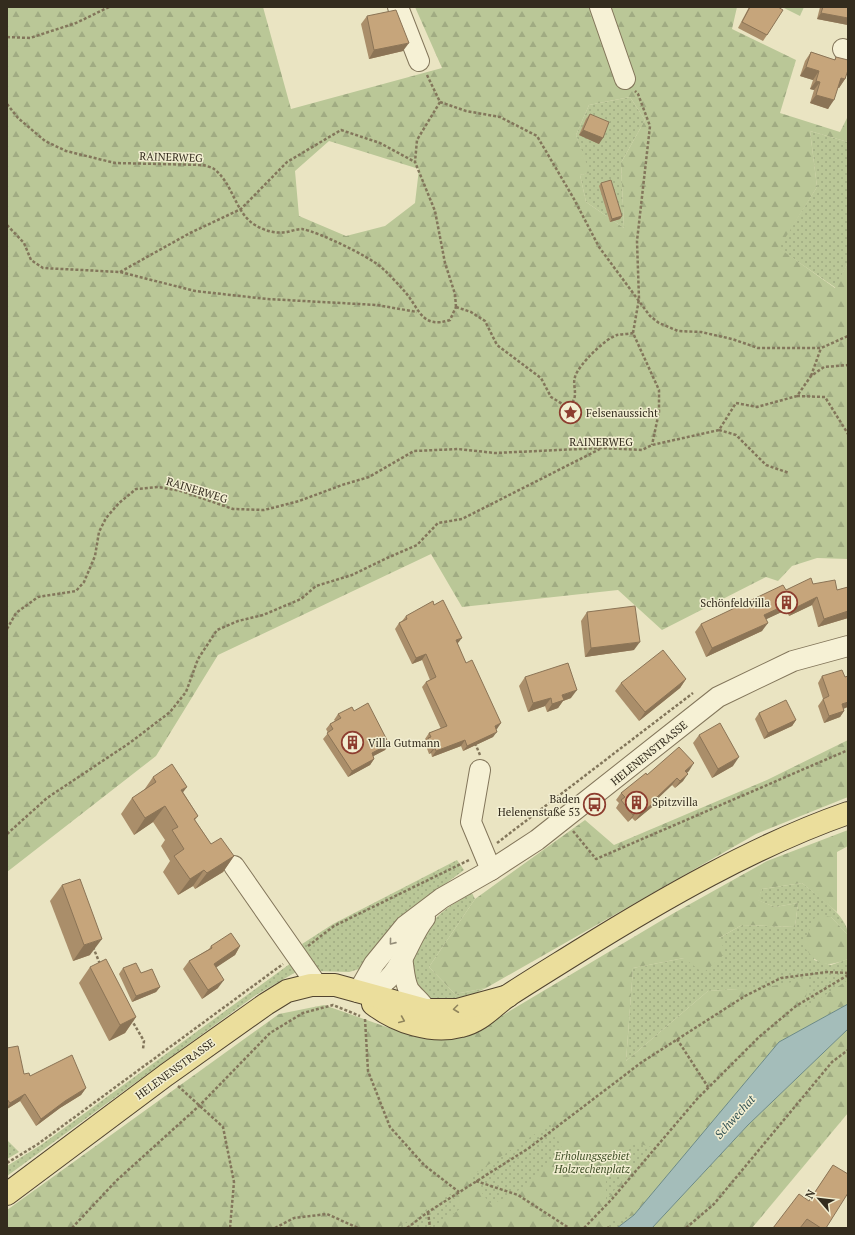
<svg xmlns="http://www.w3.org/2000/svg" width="855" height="1235" viewBox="0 0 855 1235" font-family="'PT Serif',serif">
<defs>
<pattern id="grass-dots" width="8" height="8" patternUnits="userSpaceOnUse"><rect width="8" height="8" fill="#bac797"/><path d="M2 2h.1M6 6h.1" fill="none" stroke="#a0ab82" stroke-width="1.8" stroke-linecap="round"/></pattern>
<pattern id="forest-firs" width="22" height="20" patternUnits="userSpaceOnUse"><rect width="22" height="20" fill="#bac797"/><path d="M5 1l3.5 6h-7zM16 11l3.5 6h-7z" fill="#a0ab82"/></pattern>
</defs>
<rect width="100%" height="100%" fill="#eae4c2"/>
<g fill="url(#grass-dots)">
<path d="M 630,97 L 645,120 L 621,163 L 624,228 L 586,202 L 580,175 L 589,173 L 576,135 L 589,105 Z"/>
<path d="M 810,131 L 848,142 L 848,262 L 836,288 L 778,248 L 817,187 Z"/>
<path d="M 457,860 L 464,870 L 417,905 L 363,968 L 349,972 L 314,971 L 302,944 L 333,924 Z"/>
<path d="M 802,883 C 816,895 848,915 848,935 L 831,917 L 814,960 L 831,965 L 848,959 L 848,1004 L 779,1042 L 634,1215 L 617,1228 L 346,1228 L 601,1082 L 739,989 L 708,991 L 626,1061 L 633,968 L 684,958 L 742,925 L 795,927 L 798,903 L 775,907 L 757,900 L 762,889 Z"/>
<path d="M 472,893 L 475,899 L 429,967 L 455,994 L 486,988 C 461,1001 432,1015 416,981 C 413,976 409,967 411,961 C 412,955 416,949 419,944 C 432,916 446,908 472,893 Z"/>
<path d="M 291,963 L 296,972 L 256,995 L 7,1176 L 7,1166 L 41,1145 Z"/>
<path d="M 7,1140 L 19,1152 L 7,1159 Z"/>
</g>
<g fill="url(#forest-firs)" fill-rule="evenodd">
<path d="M 7,7 L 263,7 L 291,109 L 442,68 L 415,7 L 737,7 L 732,29 L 796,60 L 780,113 L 840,132 L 848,116 L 848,142 L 810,131 L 817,187 L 779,248 L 835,288 L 848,262 L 848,559 L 817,558 L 792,566 L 778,581 L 766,577 L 662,630 L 618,590 L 462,607 L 431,554 L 218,655 L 156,756 L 7,872 ZM 630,97 L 645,120 L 621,163 L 624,228 L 586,202 L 580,175 L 590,173 L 576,135 L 589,105 ZM 329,141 L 419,169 L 415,203 L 385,226 L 346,236 L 299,216 L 295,171 Z"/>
<path d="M 782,7 L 804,7 L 800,16 Z"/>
<path d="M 848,740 L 848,797 L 756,834 L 486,988 L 455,994 L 429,967 L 475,899 L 585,820 L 614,845 L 767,780 Z"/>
<path d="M 848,830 L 848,846 L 837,852 L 837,912 L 802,883 L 762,889 L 758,900 L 775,907 L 798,903 L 795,927 L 742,925 L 719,938 L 726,953 L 703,973 L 684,958 L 633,968 L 626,1061 L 708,991 L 767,987 L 808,979 L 805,1008 L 848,980 L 848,1004 L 779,1042 L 634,1215 L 609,1222 L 600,1228 L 433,1228 L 460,1209 L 452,1193 L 397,1228 L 7,1228 L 7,1210 L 279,1014 L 324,1005 L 415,1037 L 468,1036 L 674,913 L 767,861 ZM 550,1124 L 564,1152 L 521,1189 L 491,1205 L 470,1177 ZM 635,1143 L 652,1147 L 606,1200 L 606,1173 Z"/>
<path d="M 816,915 L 831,917 L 848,935 L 848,959 C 824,968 818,966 803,945 Z"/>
<path d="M 848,1029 L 848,1113 L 752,1228 L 652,1228 L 748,1125 Z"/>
</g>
<path fill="#a4bdba" stroke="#6c8a87" d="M 848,1004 L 848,1029 L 748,1125 L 652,1228 L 617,1228 L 634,1215 L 779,1042 Z"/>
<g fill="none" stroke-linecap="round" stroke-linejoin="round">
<defs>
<g id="minor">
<path d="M 398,7 L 419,61"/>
<path d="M 600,7 L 625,79"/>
<path d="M 843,49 L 848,56"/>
<path d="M 480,770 L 471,822 L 491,870"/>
<path d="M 234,866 L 317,985"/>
<path d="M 402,958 C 404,968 404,981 409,990 C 414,997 422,1002 426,1010"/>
<path d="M 358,992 L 374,964 L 405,926 L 442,898 L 491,870 L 537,840 L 718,697 L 793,661 L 848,646"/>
<path d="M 358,992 C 364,990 373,989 379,986 C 402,973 409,937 425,918"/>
</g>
<g id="major">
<path d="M 373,1004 C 396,1022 432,1034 461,1026 C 482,1021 493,1006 509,995 C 532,980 555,966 579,951 C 661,900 756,845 848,813"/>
<path d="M 7,1194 L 166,1075 L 266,1004 L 287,991 L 311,985 L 335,985 L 426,1010 L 457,1010 L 508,996"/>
</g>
</defs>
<use href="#minor" stroke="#83765b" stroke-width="22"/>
<use href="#major" stroke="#51442f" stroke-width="24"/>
<g stroke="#83765b" stroke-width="2.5" stroke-dasharray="3 2" stroke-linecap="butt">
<path d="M 7,37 L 30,38 L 76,23 L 109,7"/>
<path d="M 427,75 L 440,102 L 466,111 L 500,117 L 537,136 L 574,199 L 599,247 L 650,316 L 659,323 L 678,331 L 701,332 L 732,339 L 758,348 L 821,348 L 848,336"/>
<path d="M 440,102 L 417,140 L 415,162 L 435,211 L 445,263 L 455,294 L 456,307"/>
<path d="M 7,104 L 18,118 L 45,141 L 66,151 L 115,163 L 203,165 C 206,166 211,167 214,169 C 233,183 235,213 255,225 C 265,231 276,234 287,232 C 292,231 297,229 302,229 C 319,232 368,256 381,267 C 390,275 399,285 406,293 C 420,310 422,329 450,320 L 456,307"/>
<path d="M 7,225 L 24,243 L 31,260 L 43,268 L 120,272 L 195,291 L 267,299 L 377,305 L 417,312"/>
<path d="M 120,272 L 190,233 L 241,209 L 287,162 L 341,130 L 380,143 L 415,162"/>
<path d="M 456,307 L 471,312 L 485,321 L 497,345 L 541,378 L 551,397 L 564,405 L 571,404 C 579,395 572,386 575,377 C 578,365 606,338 617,335 C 622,334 628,334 633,333 L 659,390 L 659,412 L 652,445"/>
<path d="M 633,333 L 639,299 L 637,241 L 650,126 L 638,94 L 635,91"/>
<path d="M 811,376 L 821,348"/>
<path d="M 797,396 L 825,397 L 848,434"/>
<path d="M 719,430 L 736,435 L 766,465 L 789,473"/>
<path d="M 7,629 L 16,613 L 38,597 L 76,591 L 84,582 L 95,556 L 99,532 L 106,518 L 119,503 L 136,489 L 158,487 L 181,491 L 233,509 L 264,510 L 299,501 L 342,485 L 369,477 L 414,451 L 458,449 L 495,453 L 601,448 L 642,450 L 652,445 L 719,430 L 736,403 L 757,407 L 797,396 L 811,376 L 824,367 L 848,365"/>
<path d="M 475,743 L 480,755"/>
<path d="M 573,831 L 596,859 L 848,750"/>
<path d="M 7,834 L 47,798 L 131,742 L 170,712 L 186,692 L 198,659 L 217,630 L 238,621 L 263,615 L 301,599 L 316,586 L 352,575 L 387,558 L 417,545 L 438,523 L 462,519 L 600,449"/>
<path d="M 497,843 L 693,693"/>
<path d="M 308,946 L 334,926 L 469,860"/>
<path d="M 93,947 L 100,964"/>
<path d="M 131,1019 L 144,1041 L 143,1049"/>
<path d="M 365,1019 L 368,1071 L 390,1127 L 424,1165 L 459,1192"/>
<path d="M 677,1039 L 708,1087"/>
<path d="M 178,1086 L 223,1127 L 234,1182 L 230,1228"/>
<path d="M 7,1163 L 38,1144 L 283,964"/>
<path d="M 476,1181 L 518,1195 L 569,1228"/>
<path d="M 428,1212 L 430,1228"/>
<path d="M 72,1228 L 116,1181 L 199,1106 L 270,1033 L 303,1013 L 333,1005 L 360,1016"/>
<path d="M 275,1228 L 294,1218 L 327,1214 L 358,1228"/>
<path d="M 407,1228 L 428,1212 L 529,1148 L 642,1062 L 745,996 L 781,978 L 827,972 L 848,973"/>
<path d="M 584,1228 L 612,1199 L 697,1099 L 759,1037 L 796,1006 L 848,975"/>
<path d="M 608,1228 L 609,1227"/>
<path d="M 686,1228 L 714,1204 L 832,1062 L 848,1050"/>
</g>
<use href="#minor" stroke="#f6f1d5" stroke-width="20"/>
<use href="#major" stroke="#ebde9c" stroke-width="22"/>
</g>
<g fill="#aa8e6a">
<path d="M 749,7 L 778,7 L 767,35 L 763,41 L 738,28 Z"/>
<path d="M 820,7 L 848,7 L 848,25 L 817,19 Z"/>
<path d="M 367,16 L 403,51 L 369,59 L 361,24 Z"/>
<path d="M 811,52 L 834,60 L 836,57 L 845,79 L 839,88 L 838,87 L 828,109 L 810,103 L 814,90 L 810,89 L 813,80 L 800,76 L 805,61 Z"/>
<path d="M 590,114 L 599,144 L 579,135 L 586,119 Z"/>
<path d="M 601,183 L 622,216 L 620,219 L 610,222 L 599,186 Z"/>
<path d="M 813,584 L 837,590 L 848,587 L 848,618 L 818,627 L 812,605 L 789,616 L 786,610 L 766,619 L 762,631 L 706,657 L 695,632 L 701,624 L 786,590 Z"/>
<path d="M 587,612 L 634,650 L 585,657 L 581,621 Z"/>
<path d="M 406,616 L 458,643 L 457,644 L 497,729 L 496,729 L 493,737 L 463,751 L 461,746 L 432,757 L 431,753 L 429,754 L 425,743 L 426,741 L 425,739 L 429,733 L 441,729 L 422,687 L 426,682 L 430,680 L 422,660 L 412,664 L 395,629 L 399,623 L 402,621 Z"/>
<path d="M 822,676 L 845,677 L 844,709 L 844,711 L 840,717 L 824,723 L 818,706 L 823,699 L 818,683 Z"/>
<path d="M 525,677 L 571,698 L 563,701 L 558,708 L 547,712 L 545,706 L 528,712 L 519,686 Z"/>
<path d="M 686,679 L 680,688 L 639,721 L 615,691 L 621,683 Z"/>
<path d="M 354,711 L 389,744 L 385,750 L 373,756 L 374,759 L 370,765 L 348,777 L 323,739 L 328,733 L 326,729 L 330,724 L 335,721 L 334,720 L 338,714 Z"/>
<path d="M 759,713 L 796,720 L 792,726 L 764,739 L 755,719 Z"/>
<path d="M 699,735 L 733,766 L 712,778 L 693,743 Z"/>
<path d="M 689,771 L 687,773 L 683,781 L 675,788 L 672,785 L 657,799 L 652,807 L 635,821 L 632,818 L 628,822 L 616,808 L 619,803 L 616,800 L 621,793 L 647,775 Z"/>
<path d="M 153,777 L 183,792 L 198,816 L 195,820 L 211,844 L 234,856 L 223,872 L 195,889 L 193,886 L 178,895 L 163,872 L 170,861 L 161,846 L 165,840 L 153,822 L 134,835 L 121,814 L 132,798 L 144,790 Z"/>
<path d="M 62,885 L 90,955 L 73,961 L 50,901 Z"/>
<path d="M 211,946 L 240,946 L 235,955 L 216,967 L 218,988 L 202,999 L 183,969 L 189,961 L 209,949 Z"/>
<path d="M 90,967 L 136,1017 L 125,1033 L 109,1041 L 79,983 Z"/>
<path d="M 123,968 L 141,973 L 160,987 L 156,992 L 132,1002 L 119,974 Z"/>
<path d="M 7,1048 L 24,1074 L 30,1076 L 86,1088 L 81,1095 L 60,1108 L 36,1126 L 20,1101 L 7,1109 Z"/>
<path d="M 833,1165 L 826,1228 L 803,1228 L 801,1227 L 809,1201 Z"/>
</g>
<g fill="#8b7456">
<path d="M 821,13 L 848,18 L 848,25 L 817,19 Z"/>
<path d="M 409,43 L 403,51 L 369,59 L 374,50 Z"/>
<path d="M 806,67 L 819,71 L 813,80 L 800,76 Z"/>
<path d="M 841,78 L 845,79 L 839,88 L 835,87 Z"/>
<path d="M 816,81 L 820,82 L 814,90 L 810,89 Z"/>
<path d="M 816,95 L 834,100 L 828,109 L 810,103 Z"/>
<path d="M 583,130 L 603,138 L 599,144 L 579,135 Z"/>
<path d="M 622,216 L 620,219 L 610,222 L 612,219 Z"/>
<path d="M 817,597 L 812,605 L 789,616 L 795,608 Z"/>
<path d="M 792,602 L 786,610 L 758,623 L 764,615 Z"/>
<path d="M 848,611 L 848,618 L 818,627 L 824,619 Z"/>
<path d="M 768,623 L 762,631 L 706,657 L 712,648 Z"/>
<path d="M 462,638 L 458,643 L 452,646 L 456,640 Z"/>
<path d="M 640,642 L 634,650 L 585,657 L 591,648 Z"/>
<path d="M 426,654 L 422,660 L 412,664 L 416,658 Z"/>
<path d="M 686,679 L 680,688 L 639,721 L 645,712 Z"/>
<path d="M 577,690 L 571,698 L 563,701 L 558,708 L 547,712 L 552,704 L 562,695 Z"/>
<path d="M 551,698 L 545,706 L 528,712 L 533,703 Z"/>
<path d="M 848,702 L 848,707 L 838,711 L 842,704 Z"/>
<path d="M 844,711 L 840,717 L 824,723 L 829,716 Z"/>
<path d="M 796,720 L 792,726 L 764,739 L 768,733 Z"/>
<path d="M 501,723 L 497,729 L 491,732 L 495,726 Z"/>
<path d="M 497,732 L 493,737 L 463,751 L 467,746 Z"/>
<path d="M 465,740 L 461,746 L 432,757 L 436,751 Z"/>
<path d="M 389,744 L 385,750 L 368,759 L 372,753 Z"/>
<path d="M 435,748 L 431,753 L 429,754 L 433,749 Z"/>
<path d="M 739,757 L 733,766 L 712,778 L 718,769 Z"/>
<path d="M 374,759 L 370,765 L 348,777 L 352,771 Z"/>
<path d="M 694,763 L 689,771 L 680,778 L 685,771 Z"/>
<path d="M 688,774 L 683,781 L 675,788 L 680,781 Z"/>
<path d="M 677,778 L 672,785 L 651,805 L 656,798 Z"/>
<path d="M 187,787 L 175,803 L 181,790 Z"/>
<path d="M 657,800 L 652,807 L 635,821 L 640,814 Z"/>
<path d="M 165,806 L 153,822 L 134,835 L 145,818 Z"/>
<path d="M 637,811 L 632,818 L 628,822 L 633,815 Z"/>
<path d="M 234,856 L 223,872 L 195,889 L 207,873 Z"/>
<path d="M 204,870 L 193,886 L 178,895 L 190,879 Z"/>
<path d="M 102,939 L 90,955 L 73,961 L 84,945 Z"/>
<path d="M 240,946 L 235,955 L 208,973 L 214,964 Z"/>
<path d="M 224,980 L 218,988 L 202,999 L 208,990 Z"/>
<path d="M 160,987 L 156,992 L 132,1002 L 136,996 Z"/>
<path d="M 136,1017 L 125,1033 L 109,1041 L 120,1025 Z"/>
<path d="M 86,1088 L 81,1095 L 60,1108 L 36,1126 L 41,1119 L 65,1101 Z"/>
<path d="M 25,1094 L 20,1101 L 7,1109 L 7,1108 L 10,1103 Z"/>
</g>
<g fill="#c6a57b" stroke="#8b7456">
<path d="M 750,7 L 778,7 L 783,10 L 767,35 L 742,22 Z"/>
<path d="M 823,7 L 848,7 L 848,18 L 821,13 Z"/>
<path d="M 396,10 L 409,43 L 374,50 L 367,16 Z"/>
<path d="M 811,52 L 835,60 L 836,57 L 848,60 L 848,70 L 845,79 L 841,78 L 834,100 L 816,95 L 820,82 L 816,81 L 819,71 L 806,67 Z"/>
<path d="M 590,114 L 609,122 L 603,138 L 583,130 Z"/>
<path d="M 611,180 L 622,216 L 612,219 L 601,183 Z"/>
<path d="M 811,578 L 813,584 L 835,580 L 837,590 L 848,587 L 848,611 L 824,619 L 817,597 L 795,608 L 792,602 L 764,615 L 768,623 L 712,648 L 701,624 L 783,585 L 786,590 Z"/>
<path d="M 443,600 L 462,638 L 456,640 L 466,663 L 472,660 L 501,723 L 495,726 L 497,732 L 467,746 L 465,740 L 436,751 L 435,748 L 433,749 L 428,738 L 431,737 L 429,733 L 447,726 L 426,682 L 436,677 L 426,654 L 416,658 L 399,623 L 407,619 L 406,616 L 433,601 L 434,605 Z"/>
<path d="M 635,606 L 640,642 L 591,648 L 587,612 Z"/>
<path d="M 663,650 L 686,679 L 645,712 L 621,683 Z"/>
<path d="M 568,663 L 577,690 L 562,695 L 564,700 L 552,704 L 551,698 L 533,703 L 525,677 Z"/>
<path d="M 842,670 L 845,677 L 848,676 L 848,702 L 842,704 L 844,711 L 829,716 L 823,699 L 829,696 L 822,676 Z"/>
<path d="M 786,700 L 796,720 L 768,733 L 759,713 Z"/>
<path d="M 368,703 L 389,744 L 372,753 L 374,759 L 352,771 L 327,733 L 333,729 L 330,724 L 341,718 L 338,714 L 352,707 L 354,711 Z"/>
<path d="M 720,723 L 739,757 L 718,769 L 699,735 Z"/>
<path d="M 679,747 L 694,763 L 685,771 L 688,774 L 680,781 L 677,778 L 656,798 L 657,800 L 640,814 L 637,811 L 633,815 L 621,800 L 625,797 L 621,793 L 646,773 L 647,775 Z"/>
<path d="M 172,764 L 187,787 L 181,790 L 198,816 L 194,819 L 211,844 L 221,838 L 234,856 L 207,873 L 204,870 L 190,879 L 174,856 L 184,849 L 172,830 L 178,827 L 165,806 L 145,818 L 132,798 L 156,782 L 153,777 Z"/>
<path d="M 80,879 L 102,939 L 84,945 L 62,885 Z"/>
<path d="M 231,933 L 240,946 L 214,964 L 224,980 L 208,990 L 189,961 L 212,948 L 211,946 Z"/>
<path d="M 106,959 L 136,1017 L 120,1025 L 90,967 Z"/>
<path d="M 136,963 L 141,973 L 152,969 L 160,987 L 136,996 L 123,968 Z"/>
<path d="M 18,1046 L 24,1074 L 29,1073 L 30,1076 L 72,1055 L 86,1088 L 65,1101 L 41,1119 L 25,1094 L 10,1103 L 7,1099 L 7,1048 Z"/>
<path d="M 833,1165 L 848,1174 L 848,1193 L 826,1228 L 821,1228 L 807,1219 L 800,1228 L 773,1228 L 799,1194 L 809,1201 Z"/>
</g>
<defs><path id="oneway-chevron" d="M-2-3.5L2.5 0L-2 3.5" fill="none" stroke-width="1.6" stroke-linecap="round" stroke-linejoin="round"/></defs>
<use stroke="#958e7a" href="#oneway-chevron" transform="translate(392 942) rotate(129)"/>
<g stroke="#90855d">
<use href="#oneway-chevron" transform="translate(456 1009) rotate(173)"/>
<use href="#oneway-chevron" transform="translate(402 1020) rotate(23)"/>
</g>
<defs>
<symbol id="sight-ring" viewBox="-11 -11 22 22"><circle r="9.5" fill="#f2eed1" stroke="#8d3d2f" stroke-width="1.5"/><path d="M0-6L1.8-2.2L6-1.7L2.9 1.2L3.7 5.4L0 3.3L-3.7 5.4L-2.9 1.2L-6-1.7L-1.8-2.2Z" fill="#8d3d2f"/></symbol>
<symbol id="building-ring" viewBox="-11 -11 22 22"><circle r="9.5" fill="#f2eed1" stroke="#8d3d2f" stroke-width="1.5"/><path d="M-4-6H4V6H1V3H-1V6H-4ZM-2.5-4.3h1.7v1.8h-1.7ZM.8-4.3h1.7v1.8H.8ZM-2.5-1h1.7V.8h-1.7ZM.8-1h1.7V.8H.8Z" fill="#8d3d2f"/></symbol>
<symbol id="bus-ring" viewBox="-11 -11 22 22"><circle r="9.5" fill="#f2eed1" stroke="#8d3d2f" stroke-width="1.5"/><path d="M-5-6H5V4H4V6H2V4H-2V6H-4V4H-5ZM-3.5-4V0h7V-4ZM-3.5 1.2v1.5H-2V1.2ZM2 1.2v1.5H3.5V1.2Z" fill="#8d3d2f"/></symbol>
</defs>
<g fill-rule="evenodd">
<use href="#sight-ring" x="558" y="400" width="25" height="25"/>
<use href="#building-ring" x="774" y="590" width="25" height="25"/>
<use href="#building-ring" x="340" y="730" width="25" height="25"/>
<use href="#building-ring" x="624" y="790" width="25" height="25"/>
<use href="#bus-ring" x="582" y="792" width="25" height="25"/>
</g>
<g text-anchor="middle" stroke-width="3" stroke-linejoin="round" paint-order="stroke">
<g font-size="11" fill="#342c1e" stroke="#f2eed1">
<text transform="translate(171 157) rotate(2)" y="4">RAINERWEG</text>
<text x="601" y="446">RAINERWEG</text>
<text transform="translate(197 490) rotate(17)" y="4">RAINERWEG</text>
<text transform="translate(649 753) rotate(-39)" y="4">HELENENSTRASSE</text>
<text transform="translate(175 1069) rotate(-36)" y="4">HELENENSTRASSE</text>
</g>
<g font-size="11" fill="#342c1e" stroke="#f2eed1" text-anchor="start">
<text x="586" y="417">Felsenaussicht</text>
<text x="770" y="607" text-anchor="end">Schönfeldvilla</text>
<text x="368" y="747">Villa Gutmann</text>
<text x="580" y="803" text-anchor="end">Baden<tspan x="580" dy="13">Helenenstaße 53</tspan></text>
<text x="652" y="806">Spitzvilla</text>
</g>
<g font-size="11" font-style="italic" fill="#3e4e26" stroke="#f2eed1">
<text x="592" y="1160">Erholungsgebiet<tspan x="592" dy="13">Holzrechenplatz</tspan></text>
</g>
<g font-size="12" font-style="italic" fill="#2e4f52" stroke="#f2eed1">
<text transform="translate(735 1117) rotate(-48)" y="4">Schwechat</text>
</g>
</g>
<rect width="855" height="1235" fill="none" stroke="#342c1e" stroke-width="16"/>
<g transform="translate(819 1199) rotate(298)" stroke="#f2eed1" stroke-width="3" paint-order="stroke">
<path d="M0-3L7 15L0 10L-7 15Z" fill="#342c1e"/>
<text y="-6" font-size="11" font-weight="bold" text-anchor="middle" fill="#342c1e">N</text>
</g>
</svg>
